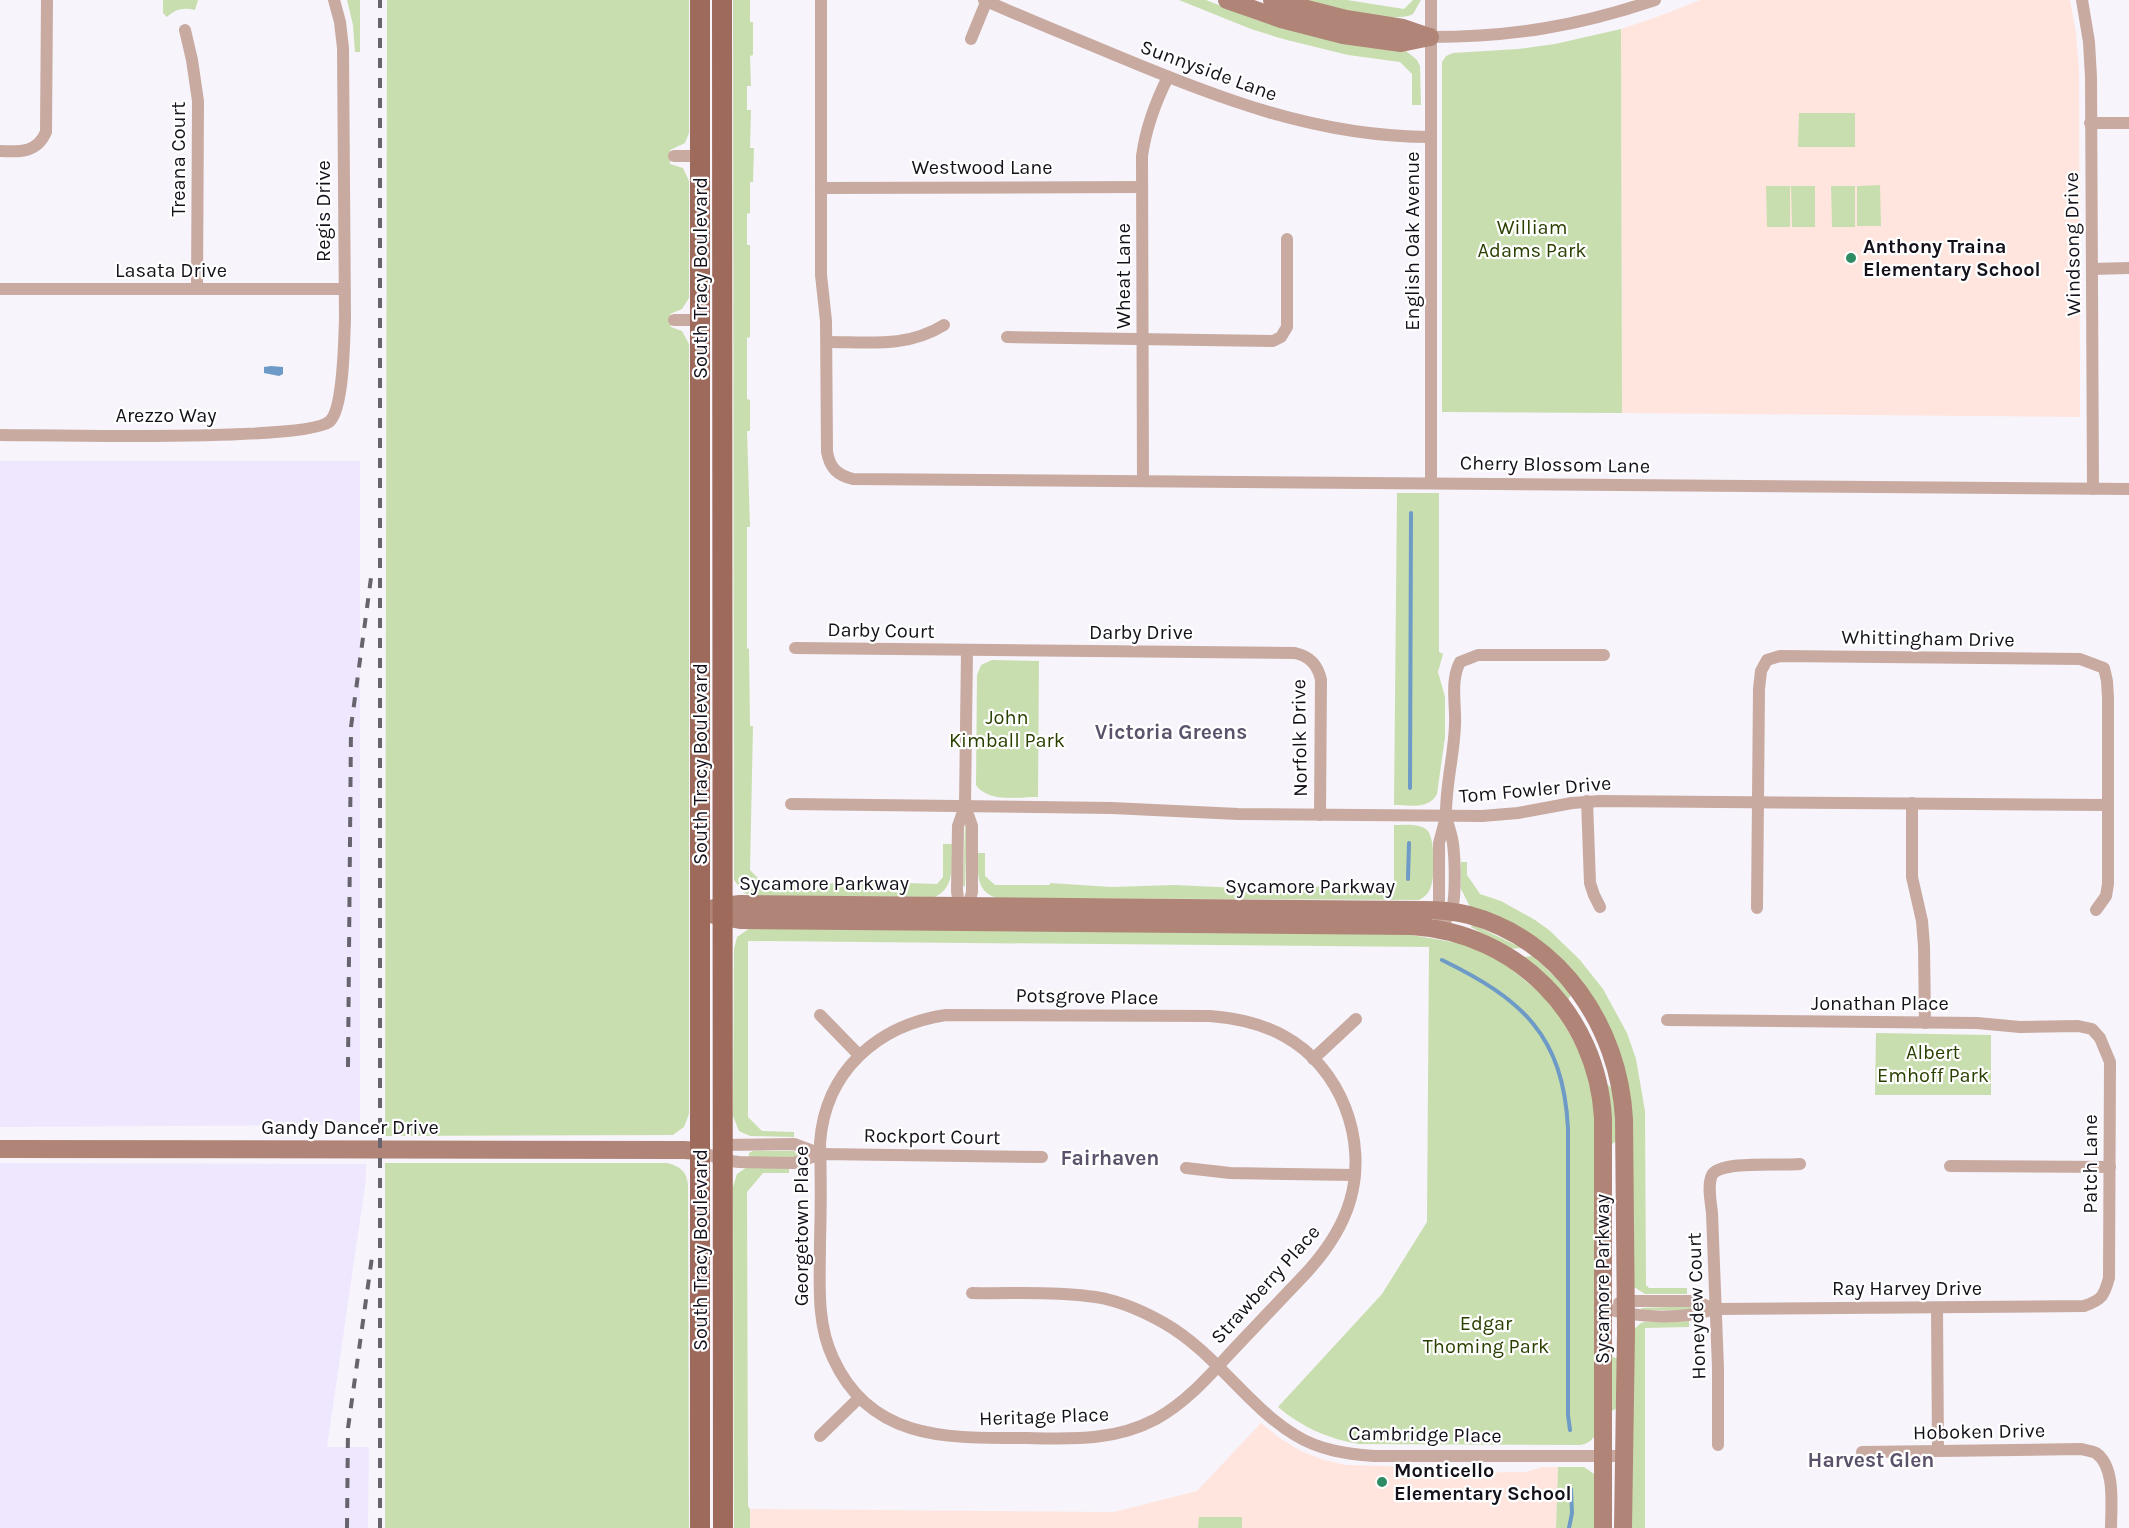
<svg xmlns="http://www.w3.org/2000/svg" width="2129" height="1528" viewBox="0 0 2129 1528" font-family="Karla,sans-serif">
<rect width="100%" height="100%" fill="#f7f4fb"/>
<g fill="#efe7fd">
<path d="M 0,461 L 360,461 L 360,1125 L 0,1127 Z"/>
<path d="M 0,1163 L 366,1164 L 366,1179 L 327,1447 L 369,1447 L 368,1528 L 0,1528 Z"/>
</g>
<g fill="#ffe5dd">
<path d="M 1700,0 L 2070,0 L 2076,33 L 2079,70 L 2080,417 L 1622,413 L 1621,29 L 1657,17 Z"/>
<path d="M 1261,1423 L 1281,1439 L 1301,1451 L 1321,1459 L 1345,1465 L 1426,1467 L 1443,1473 L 1526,1472 L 1542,1467 L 1558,1467 L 1556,1528 L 750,1528 L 750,1509 L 1114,1512 L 1197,1491 Z"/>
</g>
<g fill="#c9deaf">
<path d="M 163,0 L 198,0 L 195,10 C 184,7 175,9 167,17 L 163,13 Z"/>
<path d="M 347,0 L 360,0 L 360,52 L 355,52 L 353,25 Z"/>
<path d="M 387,0 L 689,0 L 689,133 L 685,143 L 670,150 L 670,164 L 683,168 L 689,181 L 689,298 L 682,309 L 670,314 L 671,327 L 682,331 L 689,344 L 689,1114 L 684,1127 L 673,1135 L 385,1136 Z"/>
<path d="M 733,0 L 750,0 L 750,22 L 753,22 L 753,55 L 750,56 L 751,86 L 747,86 L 747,110 L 751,110 L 750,148 L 754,148 L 753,182 L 750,182 L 750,213 L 747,214 L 747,245 L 750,245 L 750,337 L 747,338 L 747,399 L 750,400 L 750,431 L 747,431 L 750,527 L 747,527 L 747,648 L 749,649 L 750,726 L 753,726 L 750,870 L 761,881 L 818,884 L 880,882 L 937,884 L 943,877 L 943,844 L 952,844 C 951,864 956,887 935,897 L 754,896 L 744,893 L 734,880 Z"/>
<path d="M 1179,0 L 1206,0 L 1257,20 L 1330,40 L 1406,51 L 1417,60 L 1420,66 L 1421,105 L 1412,105 L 1412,74 L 1400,62 L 1348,55 L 1283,39 L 1251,29 Z"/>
<path d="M 1299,0 L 1347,0 L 1404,9 L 1413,0 L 1421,0 L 1413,14 C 1394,25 1323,5 1299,0 Z"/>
<path d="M 1621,29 L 1622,413 L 1442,412 L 1442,62 L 1446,56 L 1453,53 L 1518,49 L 1555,44 Z"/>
<path d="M 1799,113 L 1855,113 L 1855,147 L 1798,147 Z"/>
<path d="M 1880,185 L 1881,226 L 1857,226 L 1857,186 Z"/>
<path d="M 1766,186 L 1790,186 L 1790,227 L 1767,227 Z"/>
<path d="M 1791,186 L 1815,186 L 1815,227 L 1792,227 Z"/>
<path d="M 1831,186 L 1855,186 L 1855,227 L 1832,227 Z"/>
<path d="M 1397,493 L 1439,493 L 1439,652 L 1443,654 L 1438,672 L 1445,697 L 1445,737 L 1437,794 C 1429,810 1409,805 1394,805 Z"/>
<path d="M 992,660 L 1039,661 L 1038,797 C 1019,797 988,803 976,785 L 977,675 L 981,665 Z"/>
<path d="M 965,825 L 967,826 L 965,887 L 963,885 Z"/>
<path d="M 1394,825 C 1404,825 1419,823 1427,830 C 1435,837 1435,876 1431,886 C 1429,893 1425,897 1419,900 L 997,898 C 975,892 978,871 978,853 L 985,853 L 985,876 L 995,885 L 1050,885 L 1050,883 L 1111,887 L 1175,885 L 1238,888 L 1300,886 L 1394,889 Z"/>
<path d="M 1461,862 L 1467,862 L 1467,875 L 1480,894 L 1501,901 L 1535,920 L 1549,930 L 1580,960 L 1603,989 L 1627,1033 L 1636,1059 L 1645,1111 L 1646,1285 L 1649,1288 L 1687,1288 L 1687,1294 L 1645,1294 L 1634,1287 L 1631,1120 L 1604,1016 L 1584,985 L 1469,905 L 1461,889 Z"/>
<path d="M 1472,924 L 1522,948 L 1510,949 L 1471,927 Z"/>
<path d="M 750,928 L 1406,934 L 1464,944 L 1502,961 L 1553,1004 L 1583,1058 L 1595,1107 L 1596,1433 C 1593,1440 1588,1444 1580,1445 L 1359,1444 C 1328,1439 1302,1427 1278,1407 L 1382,1294 L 1427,1222 L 1429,947 L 748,941 L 748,1117 L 762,1131 L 794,1132 L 794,1137 L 750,1136 L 739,1131 L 733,1116 L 734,949 L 737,937 Z"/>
<path d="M 1533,956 L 1572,993 L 1568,1000 L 1523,957 Z"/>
<path d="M 1876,1033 L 1991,1035 L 1991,1095 L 1875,1095 Z"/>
<path d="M 1606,1083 L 1615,1091 L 1617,1141 L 1610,1145 Z"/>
<path d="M 753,1151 L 794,1151 L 798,1156 L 797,1158 L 749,1157 L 749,1153 Z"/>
<path d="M 385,1163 L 667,1163 C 680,1166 687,1172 688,1185 L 689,1528 L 385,1528 Z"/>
<path d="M 747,1167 L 789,1167 L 789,1173 L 763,1173 L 747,1192 L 748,1506 L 750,1509 L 750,1528 L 734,1528 L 733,1187 L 737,1174 Z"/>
<path d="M 1694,1306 L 1696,1308 L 1694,1310 L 1643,1310 L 1641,1308 Z"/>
<path d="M 1689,1321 L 1689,1327 L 1645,1328 L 1645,1528 L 1631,1528 L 1633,1330 L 1641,1323 L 1645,1322 Z"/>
<path d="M 1611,1356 L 1618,1359 L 1617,1408 L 1610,1412 Z"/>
<path d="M 1558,1467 L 1584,1467 L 1594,1474 L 1595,1528 L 1556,1528 Z"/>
<path d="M 1199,1517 L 1242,1517 L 1242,1528 L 1198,1528 Z"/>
</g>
<path fill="#6d9ac7" d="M 271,366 L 283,367 L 283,374 L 279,376 L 264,373 L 264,367 Z"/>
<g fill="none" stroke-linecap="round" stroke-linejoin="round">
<g stroke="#6d9ac7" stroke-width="4">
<path d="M 1410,788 L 1411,513"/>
<path d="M 1408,879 L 1409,843"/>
<path d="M 1442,960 C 1522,999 1563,1035 1568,1128 L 1568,1415 L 1570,1430"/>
<path d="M 1569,1528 L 1572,1513 L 1571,1489"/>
</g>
<g stroke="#c8aaa1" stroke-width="12">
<path d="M 821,0 L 821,275 L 826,321 L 827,452 C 830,468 837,475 853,479 L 2129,489"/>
<path d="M 984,0 C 1027,19 1071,37 1115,55 C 1218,98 1317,137 1431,137"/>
<path d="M 1431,0 L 1431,482"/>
<path d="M 2082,0 L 2089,42 L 2091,77 L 2093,489"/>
<path d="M 185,30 L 192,60 L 198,101 L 197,289"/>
<path d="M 1430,37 C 1512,37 1578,26 1655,0"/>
<path d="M 971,39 L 987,0"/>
<path d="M 2090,123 L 2129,123"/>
<path d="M 0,151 C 20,152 37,153 46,132 L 47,0"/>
<path d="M 674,156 L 700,156"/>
<path d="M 821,188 L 1142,187"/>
<path d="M 2092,269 L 2129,268"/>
<path d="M 0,289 L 343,289"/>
<path d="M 674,320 L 700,320"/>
<path d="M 1007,337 L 1273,341 L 1281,337 L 1287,327 L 1287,239"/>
<path d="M 827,342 C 869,342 907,348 944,325"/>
<path d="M 0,435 C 45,435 310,442 330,421 C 344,407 344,339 345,319 L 343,48 L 340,22 L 334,0"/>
<path d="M 1143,481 L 1142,156 C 1146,127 1155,103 1168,77"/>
<path d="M 795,648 L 1295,653 C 1309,656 1318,665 1321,680 L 1320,815"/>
<path d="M 1587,801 L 1590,883 L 1594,895 L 1600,907"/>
<path d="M 1912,803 L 1912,877 L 1922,921 L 1924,946 L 1925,1023"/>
<path d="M 791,804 L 1112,808 L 1238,814 L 1482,816 L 1518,813 L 1572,803 L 1600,801 L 2108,805"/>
<path d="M 965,806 L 972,826 L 972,892 L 967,911"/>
<path d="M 1757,908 L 1759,689 L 1761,671 L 1767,660 L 1780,656 L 2080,659 L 2104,668 L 2107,681 L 2108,698 L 2108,884 L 2106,896 L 2096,910"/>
<path d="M 960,911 L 957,891 L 958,826 L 965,806 L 967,650"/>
<path d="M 1439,916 L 1439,843 L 1446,817"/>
<path d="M 1440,929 C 1444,923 1449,916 1452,909 C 1456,896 1455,859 1453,844 C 1452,834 1447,824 1446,813 C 1446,783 1454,755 1455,725 C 1456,704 1450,681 1460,662 L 1478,655 L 1604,655"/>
<path d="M 820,1015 L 859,1055"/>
<path d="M 946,1015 L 1210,1016 C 1236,1018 1261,1023 1284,1036 C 1341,1067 1368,1140 1350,1201 C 1342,1228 1326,1251 1308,1271 C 1283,1297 1258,1324 1233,1350 C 1210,1375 1187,1402 1156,1419 C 1115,1441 1073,1439 1028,1438 C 950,1438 871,1442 833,1358 C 816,1322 820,1282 820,1242 C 821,1209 821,1176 820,1143 C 825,1071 878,1025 946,1015 Z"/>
<path d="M 1313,1059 L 1356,1019"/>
<path d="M 719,1145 L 794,1144 L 821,1154"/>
<path d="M 700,1151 L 722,1160 L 739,1162 L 794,1163 L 821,1154 L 1042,1157"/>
<path d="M 1950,1166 L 2110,1167"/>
<path d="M 1186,1168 L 1230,1173 L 1355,1175"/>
<path d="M 972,1293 C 1010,1294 1049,1291 1087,1296 C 1112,1298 1141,1310 1164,1323 C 1215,1352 1246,1405 1295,1435 C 1319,1450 1346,1454 1374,1456 L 1625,1456"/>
<path d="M 1619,1303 L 1635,1301 L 1695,1301 L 1715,1309"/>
<path d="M 1603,1308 C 1639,1318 1680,1320 1715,1309 L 2084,1306 C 2102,1300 2104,1296 2109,1278 L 2110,1062 L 2100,1038 L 2092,1029 L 2078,1026 L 2020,1027 L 1977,1023 L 1667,1020"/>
<path d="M 1937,1308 L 1938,1451"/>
<path d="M 820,1436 L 859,1398"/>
<path d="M 1718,1445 L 1718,1368 L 1712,1213 C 1711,1202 1707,1186 1712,1175 C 1720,1160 1782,1166 1800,1164"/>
<path d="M 1862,1452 L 2081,1449 C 2085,1450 2092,1451 2096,1453 C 2116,1467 2111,1507 2111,1528"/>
</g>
<g stroke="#b08578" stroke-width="18">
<path d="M 1227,0 L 1281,19 L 1343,35 L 1401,43 L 1430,37"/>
<path d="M 1272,0 L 1346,19 L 1403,28 L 1429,37"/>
<path d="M 700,912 L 722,906 L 740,904 L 1423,910 C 1438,910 1454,911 1469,915 C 1561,940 1619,1027 1624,1119 L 1626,1332 L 1623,1528"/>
<path d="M 709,914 L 740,920 L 1412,926 C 1517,933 1597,1014 1603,1118 L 1603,1528"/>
<path d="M 0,1149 L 684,1150 L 700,1151"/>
</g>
<g stroke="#9e6a5b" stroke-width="20">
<path d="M 700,0 L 700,1528"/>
<path d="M 722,0 L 723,1528"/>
</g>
<g stroke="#68646d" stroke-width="4" stroke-dasharray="10 10" stroke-linecap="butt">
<path d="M 348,1067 L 351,727 L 371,578"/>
<path d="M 347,1528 L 348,1428 L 373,1250"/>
<path d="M 380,1528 L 380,0"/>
</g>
</g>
<g fill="#2e8c64" stroke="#fff" stroke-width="2">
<circle cx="1851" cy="258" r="6"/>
<circle cx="1382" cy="1482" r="6"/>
</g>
<g text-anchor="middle" stroke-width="4.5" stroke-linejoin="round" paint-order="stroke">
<g font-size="20" fill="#15111b" stroke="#fff">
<text transform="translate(1209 70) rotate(20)" y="7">Sunnyside Lane</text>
<text transform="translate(178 159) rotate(-90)" y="7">Treana Court</text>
<text x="982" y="174">Westwood Lane</text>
<text transform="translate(323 211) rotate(-90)" y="7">Regis Drive</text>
<text transform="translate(1412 241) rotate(-90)" y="7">English Oak Avenue</text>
<text transform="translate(2072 244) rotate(-91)" y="7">Windsong Drive</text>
<text x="171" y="277">Lasata Drive</text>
<text transform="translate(1123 276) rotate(-90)" y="7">Wheat Lane</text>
<text transform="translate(700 278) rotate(-90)" y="7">South Tracy Boulevard</text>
<text x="166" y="422">Arezzo Way</text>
<text transform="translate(1555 464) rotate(1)" y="7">Cherry Blossom Lane</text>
<text transform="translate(881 630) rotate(1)" y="7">Darby Court</text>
<text x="1141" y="639">Darby Drive</text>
<text transform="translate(1928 638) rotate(1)" y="7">Whittingham Drive</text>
<text transform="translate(1299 738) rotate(-91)" y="7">Norfolk Drive</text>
<text transform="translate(700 764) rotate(-90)" y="7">South Tracy Boulevard</text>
<text transform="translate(1535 789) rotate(-5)" y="7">Tom Fowler Drive</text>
<text x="824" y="890">Sycamore Parkway</text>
<text x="1310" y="893">Sycamore Parkway</text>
<text transform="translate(1087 996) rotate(1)" y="7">Potsgrove Place</text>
<text x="1880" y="1010">Jonathan Place</text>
<text x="350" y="1134">Gandy Dancer Drive</text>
<text transform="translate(932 1136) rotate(1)" y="7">Rockport Court</text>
<text transform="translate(2090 1164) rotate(-90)" y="7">Patch Lane</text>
<text transform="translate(801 1226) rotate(-90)" y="7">Georgetown Place</text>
<text transform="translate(700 1250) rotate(-90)" y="7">South Tracy Boulevard</text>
<text transform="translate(1602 1279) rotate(-90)" y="7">Sycamore Parkway</text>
<text transform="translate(1265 1284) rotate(-48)" y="7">Strawberry Place</text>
<text x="1907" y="1295">Ray Harvey Drive</text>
<text transform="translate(1696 1306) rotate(-92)" y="7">Honeydew Court</text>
<text transform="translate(1044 1416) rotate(-2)" y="7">Heritage Place</text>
<text transform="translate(1979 1431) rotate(-1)" y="7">Hoboken Drive</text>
<text transform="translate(1425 1434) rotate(1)" y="7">Cambridge Place</text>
</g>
<g font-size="20" fill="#2a4000" stroke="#fff">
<text x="1532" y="234">William<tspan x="1532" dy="23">Adams Park</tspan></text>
<text x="1007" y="724">John<tspan x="1007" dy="23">Kimball Park</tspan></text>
<text x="1933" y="1059">Albert<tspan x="1933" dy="23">Emhoff Park</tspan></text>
<text x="1486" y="1330">Edgar<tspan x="1486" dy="23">Thoming Park</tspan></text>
</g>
<g font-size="20" font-weight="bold" fill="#15111b" stroke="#fff" text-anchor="start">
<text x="1863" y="253">Anthony Traina<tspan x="1863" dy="23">Elementary School</tspan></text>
<text x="1394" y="1477">Monticello<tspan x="1394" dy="23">Elementary School</tspan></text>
</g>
<g font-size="21" font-weight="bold" fill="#5c526b" stroke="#fff">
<text x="1171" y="739">Victoria Greens</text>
<text x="1110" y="1165">Fairhaven</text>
<text x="1871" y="1467">Harvest Glen</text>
</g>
</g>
</svg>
